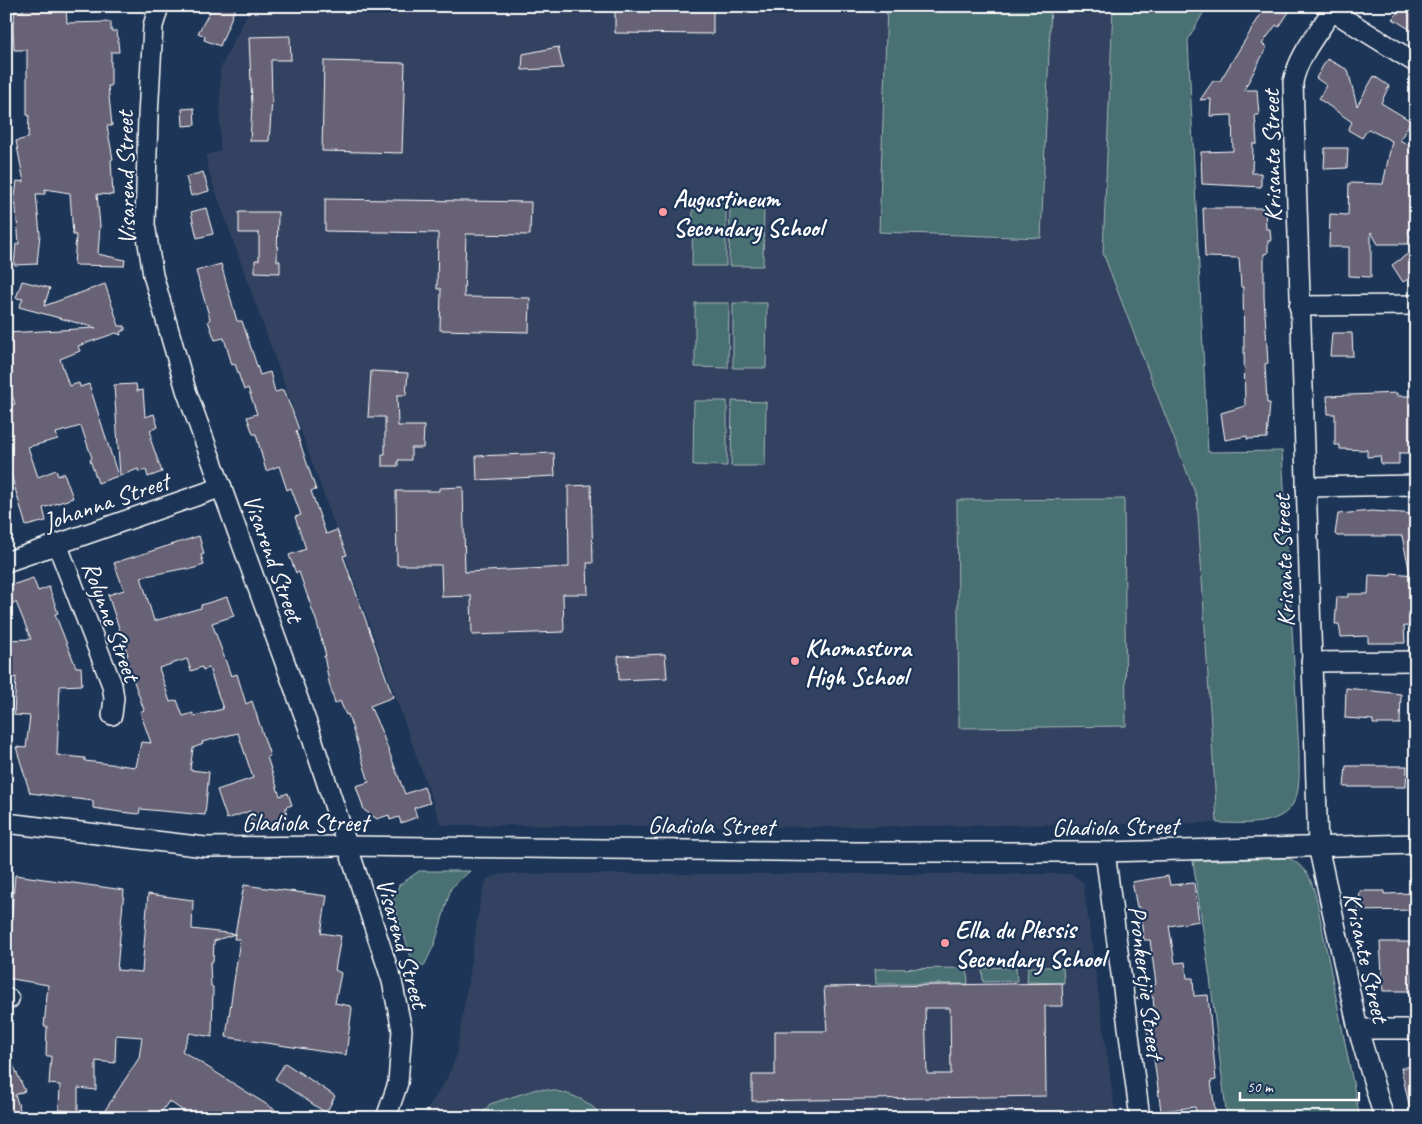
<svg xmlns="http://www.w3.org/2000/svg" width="1422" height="1124" viewBox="0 0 1422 1124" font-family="Caveat,sans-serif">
<rect width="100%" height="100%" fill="#1d3557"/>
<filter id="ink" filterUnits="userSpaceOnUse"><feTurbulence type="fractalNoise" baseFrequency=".02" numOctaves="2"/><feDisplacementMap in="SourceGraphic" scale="10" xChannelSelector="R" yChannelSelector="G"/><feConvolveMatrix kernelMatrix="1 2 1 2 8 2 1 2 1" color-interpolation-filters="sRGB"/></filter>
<g filter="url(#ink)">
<g fill="#334260">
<path d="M 251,6 L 1113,6 L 1103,253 L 1197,498 L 1217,823 L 812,827 L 441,825 L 208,170 L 206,155 L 220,151 L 220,69 Z"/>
<path d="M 502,874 L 1071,874 L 1083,882 L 1116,1118 L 422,1118 L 447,1078 L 456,1057 L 481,896 L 487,879 Z"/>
</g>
<g fill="#4a6f72" stroke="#a4b7b8">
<path d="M 887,6 L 1051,6 L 1041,238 L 879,232 Z"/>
<path d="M 1113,6 L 1207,6 L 1188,40 L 1208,452 L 1282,451 L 1299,752 C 1299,765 1300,782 1297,794 C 1288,829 1244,823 1217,823 L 1197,498 L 1103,253 Z"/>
<path d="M 693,201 L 726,201 L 726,266 L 692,266 Z"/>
<path d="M 730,201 L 764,202 L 763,266 L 729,266 Z"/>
<path d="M 695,303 L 729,303 L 728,368 L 695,367 Z"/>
<path d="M 733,303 L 767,303 L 766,368 L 733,368 Z"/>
<path d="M 694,401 L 727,401 L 727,466 L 693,465 Z"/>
<path d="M 732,401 L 766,402 L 765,466 L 731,466 Z"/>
<path d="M 1124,499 L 1126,726 L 959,728 L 957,500 Z"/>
<path d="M 1289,858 C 1308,869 1310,877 1316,897 L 1360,1118 L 1227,1118 L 1210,978 L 1193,861 Z"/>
<path d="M 419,871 L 470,871 L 451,888 L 435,943 L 424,966 L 412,960 L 393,902 L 399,885 Z"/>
<path d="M 1016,967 L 1017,981 L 983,982 L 982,968 Z"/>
<path d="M 1028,967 L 1063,967 L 1064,983 L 1027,982 Z"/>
<path d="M 967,968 L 968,984 L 876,984 L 875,969 Z"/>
<path d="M 537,1089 C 561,1090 588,1097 603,1118 L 478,1118 L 490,1104 Z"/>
</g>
<g fill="#676276" stroke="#fff" fill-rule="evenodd">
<path d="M 23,6 L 66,6 L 67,23 L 111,22 L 111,31 L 117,31 L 119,52 L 111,52 L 111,86 L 108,86 L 112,126 L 107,126 L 113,159 L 111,160 L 113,195 L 97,194 L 100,226 L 98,254 L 125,260 L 124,266 L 74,265 L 76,235 L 73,235 L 70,193 L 45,189 L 45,194 L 36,194 L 40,234 L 37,264 L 14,265 L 16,244 L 19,244 L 15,197 L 17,181 L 24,182 L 16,141 L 28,138 L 29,115 L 27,115 L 27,50 L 14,50 L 13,25 L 15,11 L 23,11 Z"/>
<path d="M 213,6 L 236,6 L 220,46 L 204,40 L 205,36 L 198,33 Z"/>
<path d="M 615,6 L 713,6 L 713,34 L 615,33 Z"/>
<path d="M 1266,6 L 1293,6 L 1279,27 L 1276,25 L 1262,44 L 1267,47 L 1244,90 L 1257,90 L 1259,115 L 1255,115 L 1257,144 L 1253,144 L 1252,173 L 1261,173 L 1261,187 L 1202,184 L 1201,152 L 1233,151 L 1232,115 L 1210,116 L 1211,99 L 1200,100 L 1213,81 L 1220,81 Z"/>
<path d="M 1402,6 L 1416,6 L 1416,33 L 1393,19 Z"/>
<path d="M 290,36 L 291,60 L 271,60 L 272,100 L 269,141 L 250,141 L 252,106 L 249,37 Z"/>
<path d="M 558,47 L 563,68 L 522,70 L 523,54 Z"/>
<path d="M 1327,59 L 1348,70 L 1357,106 L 1374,76 L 1389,86 L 1381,103 L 1411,121 L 1400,140 L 1416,150 L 1416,216 L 1408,233 L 1416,244 L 1378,244 L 1371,232 L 1371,277 L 1349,276 L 1349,247 L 1329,247 L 1330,214 L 1348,215 L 1349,183 L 1383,184 L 1392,141 L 1368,129 L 1362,138 L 1348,130 L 1352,122 L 1319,99 L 1326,85 L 1316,78 Z"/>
<path d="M 324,61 L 405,63 L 402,153 L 322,151 Z"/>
<path d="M 194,108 L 195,125 L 183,126 L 182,109 Z"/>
<path d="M 1325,148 L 1348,148 L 1347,168 L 1324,169 Z"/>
<path d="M 203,172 L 209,191 L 191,196 L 186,177 Z"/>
<path d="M 325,199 L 531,202 L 530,235 L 466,234 L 464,297 L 530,298 L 529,332 L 440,330 L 441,289 L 437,289 L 438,233 L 325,231 Z"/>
<path d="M 206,208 L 213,234 L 197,238 L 191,212 Z"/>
<path d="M 1203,208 L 1265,208 L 1266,229 L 1270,229 L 1271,241 L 1268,241 L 1268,253 L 1264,254 L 1264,297 L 1268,363 L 1265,364 L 1267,403 L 1270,403 L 1267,438 L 1247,439 L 1247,436 L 1225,440 L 1221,413 L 1245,406 L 1243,287 L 1241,287 L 1239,258 L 1205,257 Z"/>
<path d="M 239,212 L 278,212 L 277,261 L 280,261 L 280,273 L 255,272 L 255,260 L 259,260 L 259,233 L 239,233 Z"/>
<path d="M 1416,248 L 1416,274 L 1403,282 L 1392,265 Z"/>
<path d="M 221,264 L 237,321 L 242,321 L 260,375 L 270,372 L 275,392 L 283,390 L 292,410 L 299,430 L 296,431 L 316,490 L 311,491 L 326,534 L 337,530 L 347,555 L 343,556 L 393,697 L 370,706 L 382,733 L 405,794 L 424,787 L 430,803 L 414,808 L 417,817 L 401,823 L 399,817 L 390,820 L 389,815 L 377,819 L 364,810 L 356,786 L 369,782 L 348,714 L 346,715 L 340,701 L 335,704 L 329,682 L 324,656 L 326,656 L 317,623 L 299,572 L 296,573 L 289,555 L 306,549 L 295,517 L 301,515 L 291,488 L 287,490 L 279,466 L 266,471 L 256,434 L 253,434 L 247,417 L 257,414 L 248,388 L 244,390 L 235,364 L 232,365 L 224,338 L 215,340 L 208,321 L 210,319 L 196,271 Z"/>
<path d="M 22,281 L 50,288 L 44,306 L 105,284 L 119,326 L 125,326 L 125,330 L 120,332 L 121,335 L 116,333 L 78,346 L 80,351 L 60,359 L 69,386 L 79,383 L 80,387 L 89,384 L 118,476 L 98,483 L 90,460 L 92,458 L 81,426 L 56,433 L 58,439 L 28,447 L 38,477 L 56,470 L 58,476 L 64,473 L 73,498 L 43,508 L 46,521 L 26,526 L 10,471 L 6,472 L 6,406 L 15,404 L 6,378 L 6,333 L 96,328 L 19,307 L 23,299 L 16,298 Z"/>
<path d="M 1332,333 L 1352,333 L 1353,356 L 1330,356 Z"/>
<path d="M 371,371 L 408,373 L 406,395 L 397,395 L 398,426 L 424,426 L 423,448 L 411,448 L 411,460 L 398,460 L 398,466 L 382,466 L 382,454 L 385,454 L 385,417 L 368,417 Z"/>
<path d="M 136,384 L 137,391 L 143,390 L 145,417 L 154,414 L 158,427 L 150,430 L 152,437 L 150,438 L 162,472 L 148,477 L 146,470 L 139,472 L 138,469 L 120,476 L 114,385 Z"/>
<path d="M 1397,393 L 1397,396 L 1416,396 L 1416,453 L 1399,453 L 1399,464 L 1381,464 L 1380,456 L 1367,457 L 1367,450 L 1340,449 L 1340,445 L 1335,445 L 1335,414 L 1328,414 L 1327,396 Z"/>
<path d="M 554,453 L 555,476 L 477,480 L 476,456 Z"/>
<path d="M 591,485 L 593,563 L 587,563 L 588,594 L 563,594 L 564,632 L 472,635 L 471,596 L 442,597 L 441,565 L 397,565 L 396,491 L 439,491 L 439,488 L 463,487 L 465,572 L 569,567 L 568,486 Z"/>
<path d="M 1372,511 L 1416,514 L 1416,572 L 1410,573 L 1402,536 L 1337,536 L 1335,534 L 1338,514 Z"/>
<path d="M 199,536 L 204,554 L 201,555 L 204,565 L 188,570 L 187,568 L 141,577 L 154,621 L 201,608 L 201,605 L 227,597 L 234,616 L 212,623 L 231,676 L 237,674 L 246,704 L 252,701 L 270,756 L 267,757 L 280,796 L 288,793 L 292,805 L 286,807 L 287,825 L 250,826 L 250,811 L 227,819 L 217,790 L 253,778 L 238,733 L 202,742 L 203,744 L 193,748 L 190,770 L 209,772 L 205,815 L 140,809 L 139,814 L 120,812 L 93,808 L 93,801 L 30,793 L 16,747 L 26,748 L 30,716 L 14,715 L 16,677 L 6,681 L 6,640 L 31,639 L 16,602 L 6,606 L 6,587 L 33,578 L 38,591 L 49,587 L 58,613 L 55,614 L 76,667 L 81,667 L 82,685 L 60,686 L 57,755 L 85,758 L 85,761 L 136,767 L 141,742 L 151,743 L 140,712 L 144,710 L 125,656 L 128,655 L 108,595 L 124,590 L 114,563 ZM 187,659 L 191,671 L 202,667 L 203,670 L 209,668 L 223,709 L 194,716 L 193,713 L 183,716 L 177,700 L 170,702 L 159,668 Z"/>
<path d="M 1391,573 L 1416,575 L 1416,627 L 1404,626 L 1405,643 L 1368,643 L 1368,636 L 1341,637 L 1339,624 L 1335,624 L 1337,597 L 1348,597 L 1348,594 L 1368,594 L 1369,575 L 1390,576 Z"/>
<path d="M 665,654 L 667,678 L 619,680 L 618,656 Z"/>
<path d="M 1346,688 L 1401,694 L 1400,724 L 1373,724 L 1373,720 L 1345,718 Z"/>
<path d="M 1346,766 L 1407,766 L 1406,787 L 1344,787 Z"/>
<path d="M 15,875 L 124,890 L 117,970 L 142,972 L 148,894 L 193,900 L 192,929 L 235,934 L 244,885 L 327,896 L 321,933 L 341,936 L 335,970 L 341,973 L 335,1003 L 351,1006 L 352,1008 L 346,1055 L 226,1037 L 240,939 L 234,939 L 235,934 L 214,941 L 213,961 L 210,963 L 211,986 L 213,987 L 212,1037 L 190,1033 L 182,1051 L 288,1118 L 193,1118 L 169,1101 L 157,1118 L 100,1118 L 139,1058 L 142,1037 L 116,1035 L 115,1063 L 96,1061 L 96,1090 L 78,1088 L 78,1112 L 59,1110 L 60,1085 L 49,1084 L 51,1056 L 46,1056 L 47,1026 L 44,1026 L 48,985 L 6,978 Z"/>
<path d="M 1168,876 L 1170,885 L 1194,883 L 1199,921 L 1169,926 L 1175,963 L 1185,962 L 1187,978 L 1193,978 L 1194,996 L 1208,995 L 1216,1080 L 1211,1081 L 1216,1118 L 1197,1118 L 1195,1107 L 1161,1111 L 1152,1044 L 1149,1044 L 1146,1022 L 1155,1021 L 1153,997 L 1136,999 L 1156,984 L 1150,940 L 1144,940 L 1139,907 L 1137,907 L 1132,882 Z"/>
<path d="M 1360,891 L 1384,891 L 1384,894 L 1416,893 L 1416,910 L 1358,911 Z"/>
<path d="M 1380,942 L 1416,942 L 1416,968 L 1413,967 L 1412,991 L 1383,991 Z"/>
<path d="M 1062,983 L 1063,1006 L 1045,1006 L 1046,1096 L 752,1101 L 752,1075 L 775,1075 L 775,1031 L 827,1031 L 824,987 ZM 925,1008 L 950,1008 L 951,1074 L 927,1074 Z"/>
<path d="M 6,1049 L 25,1091 L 15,1095 L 23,1118 L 6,1118 Z"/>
<path d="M 285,1063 L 335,1096 L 326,1113 L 275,1079 Z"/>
<path d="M 1416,1065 L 1416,1109 L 1410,1109 L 1401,1068 Z"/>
</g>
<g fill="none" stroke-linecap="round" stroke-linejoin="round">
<defs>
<g id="minor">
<path d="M 159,6 L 153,26 L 148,116 L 145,224 L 153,275 L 186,390 L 308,726 L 392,981 L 402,1030 L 398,1083 L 386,1118"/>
<path d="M 1335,6 C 1320,31 1299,53 1293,82 L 1318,846 L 1358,1029 L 1384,1118"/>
<path d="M 1332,11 L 1416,63"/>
<path d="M 1299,306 L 1416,305"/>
<path d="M 1306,487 L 1416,485"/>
<path d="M 57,544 L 112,685 L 114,698 L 112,715"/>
<path d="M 6,562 L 222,487"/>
<path d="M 1311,662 L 1416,661"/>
<path d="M 6,823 L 205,847 L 347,846 L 853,852 L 1105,852 L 1416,844"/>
<path d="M 1105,852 L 1140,1118"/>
<path d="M 6,998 L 9,999"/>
<path d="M 1358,1029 L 1416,1029"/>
</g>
</defs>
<use href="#minor" stroke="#fff" stroke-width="22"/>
<use href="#minor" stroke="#1d3557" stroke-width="19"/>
</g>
</g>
<g fill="#ff9aa2" stroke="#1d3557" stroke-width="2">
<circle cx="663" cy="212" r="5"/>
<circle cx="795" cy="661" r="5"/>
<circle cx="945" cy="943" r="5"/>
</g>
<g text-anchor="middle" stroke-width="4.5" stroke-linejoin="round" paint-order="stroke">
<g font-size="25" fill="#fff" stroke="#1d3557">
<text transform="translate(1271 156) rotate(-91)" y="9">Krisante Street</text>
<text transform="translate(125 178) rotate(-91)" y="9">Visarend Street</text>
<text transform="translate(106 501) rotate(-19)" y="9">Johanna Street</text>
<text transform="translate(274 558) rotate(70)" y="9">Visarend Street</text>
<text transform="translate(1283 561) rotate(-92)" y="9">Krisante Street</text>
<text transform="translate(112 621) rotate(70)" y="9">Rolynne Street</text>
<text x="305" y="831">Gladiola Street</text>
<text transform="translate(711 825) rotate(1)" y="9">Gladiola Street</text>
<text transform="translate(1115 826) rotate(-1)" y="9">Gladiola Street</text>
<text transform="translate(403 943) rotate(74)" y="9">Visarend Street</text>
<text transform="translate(1367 957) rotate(77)" y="9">Krisante Street</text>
<text transform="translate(1147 982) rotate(83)" y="9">Pronkertjie Street</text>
</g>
<g font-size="25" font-weight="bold" fill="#fff" stroke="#1d3557" text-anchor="start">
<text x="673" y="207">Augustineum<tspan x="673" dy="29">Secondary School</tspan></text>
<text x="805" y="656">Khomastura<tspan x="805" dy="29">High School</tspan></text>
<text x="955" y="938">Ella du Plessis<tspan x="955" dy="29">Secondary School</tspan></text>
</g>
</g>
<rect width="1422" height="1124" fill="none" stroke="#1d3557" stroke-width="25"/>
<rect x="12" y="12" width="1397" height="1099" fill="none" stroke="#fff" stroke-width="2" filter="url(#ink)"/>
<path d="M1240 1092v8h119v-8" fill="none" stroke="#ffffff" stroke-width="2.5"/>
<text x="1247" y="1092" font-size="15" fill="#ffffff" stroke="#1d3557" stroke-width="4" paint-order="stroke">50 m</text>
</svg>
